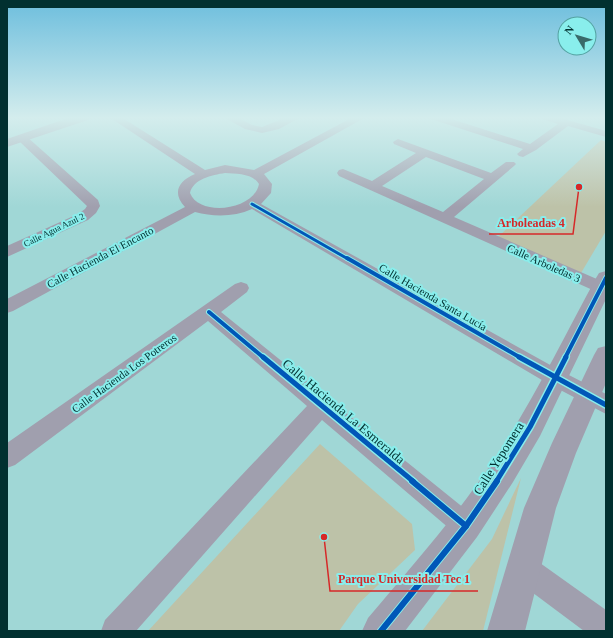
<svg xmlns="http://www.w3.org/2000/svg" width="613" height="638" viewBox="0 0 613 638" font-family="'Times New Roman',serif">
<rect width="100%" height="100%" fill="#a0d7d6"/>
<g fill="#bdc2a8">
<path d="M 601,140 L 606,142 L 606,231 L 581,273 L 498,237 Z"/>
<path d="M 320,444 L 412,524 L 415,550 L 358,604 L 339,631 L 148,631 Z"/>
<path d="M 521,478 L 483,631 L 422,631 L 492,539 Z"/>
</g>
<g fill="none" stroke-linecap="round" stroke-linejoin="round">
<g fill="#a09fae" fill-rule="evenodd">
<path d="M 109,117 L 121,117 L 205,170 L 225,165 L 254,170 L 353,117 L 366,117 L 264,174 L 272,184 L 271,193 L 261,204 L 561,371 L 606,394 L 606,414 L 547,383 L 252,209 C 234,217 214,217 195,212 L 13,311 L 7,313 L 7,299 L 185,207 C 172,193 178,181 195,174 ZM 225,173 C 237,174 252,173 259,184 C 254,211 199,217 190,193 C 193,179 212,175 225,173 Z"/>
<path d="M 223,117 L 237,117 L 252,125 L 262,127 L 287,117 L 301,117 L 279,129 L 262,133 L 245,129 Z"/>
<path d="M 429,117 L 445,117 L 530,144 L 558,124 L 542,119 L 540,117 L 557,117 L 606,131 L 606,137 L 568,126 L 536,150 L 523,157 L 519,156 L 517,154 L 523,149 L 431,119 Z"/>
<path d="M 22,135 L 26,136 L 98,200 L 100,206 L 96,213 L 88,220 L 7,257 L 7,246 L 78,214 L 85,209 L 87,206 L 18,140 L 17,138 L 18,136 Z"/>
<path d="M 398,139 L 491,173 L 506,162 L 514,162 L 516,164 L 514,166 L 454,217 L 606,283 L 606,296 L 339,176 L 337,173 L 339,170 L 343,169 L 372,181 L 416,153 L 394,144 L 393,142 ZM 426,157 L 484,179 L 443,212 L 382,186 Z"/>
<path d="M 241,282 L 247,284 L 249,288 L 247,292 L 221,312 L 475,517 L 479,526 L 475,535 L 466,539 L 457,535 L 322,420 L 136,631 L 101,631 L 105,620 L 307,406 L 208,321 L 15,465 L 7,468 L 7,443 L 235,284 Z"/>
<path d="M 523,554 L 533,558 L 606,610 L 606,631 L 584,631 L 513,578 L 509,568 L 513,558 Z"/>
</g>
<g fill="#a09fae" fill-rule="evenodd">
<path d="M 71,117 L 90,117 L 88,120 L 7,147 L 7,139 Z"/>
<path d="M 606,271 L 606,299 L 540,436 L 513,482 L 477,537 L 405,631 L 362,631 L 368,618 C 411,567 456,517 493,461 C 532,403 563,339 596,278 L 599,273 Z"/>
<path d="M 606,346 L 606,383 L 576,453 L 556,508 L 525,631 L 487,631 L 524,508 L 552,443 L 594,355 L 598,348 Z"/>
</g>
<defs>
<path id="cycleway-far3" d="M 252,204 L 348,259"/>
<g id="cycleway-far2">
<path d="M 347,258 L 521,358"/>
<path d="M 209,312 L 264,358"/>
<path d="M 565,358 L 606,278"/>
</g>
<g id="cycleway-far1">
<path d="M 263,357 L 414,482"/>
<path d="M 519,357 L 606,405"/>
<path d="M 496,482 L 530,427 L 566,357"/>
</g>
<g id="cycleway">
<path d="M 412,481 L 466,526"/>
<path d="M 381,631 L 466,526 L 497,481"/>
</g>
</defs>
<use href="#cycleway-far3" stroke="#89eeec" stroke-width="5"/>
<use href="#cycleway-far2" stroke="#89eeec" stroke-width="6"/>
<use href="#cycleway-far1" stroke="#89eeec" stroke-width="8"/>
<use href="#cycleway" stroke="#89eeec" stroke-width="8"/>
<use href="#cycleway-far3" stroke="#0057b8" stroke-width="3"/>
<use href="#cycleway-far2" stroke="#0057b8" stroke-width="4"/>
<use href="#cycleway-far1" stroke="#0057b8" stroke-width="5"/>
<use href="#cycleway" stroke="#0057b8" stroke-width="6"/>
</g>
<linearGradient id="sky" x2="0" y2="1"><stop stop-color="#6dbedd"/><stop offset="0.57" stop-color="#d4eded"/><stop offset="1" stop-color="#d4eded" stop-opacity="0"/></linearGradient>
<rect width="613" height="207" fill="url(#sky)"/>
<g text-anchor="middle" stroke-width="4" stroke-linejoin="round" paint-order="stroke">
<g font-size="9" fill="#013030" stroke="#89eeec">
<text transform="translate(54 230) rotate(-26)" y="3">Calle Agua Azul 2</text>
</g>
<g font-size="11" fill="#013030" stroke="#89eeec">
<text transform="translate(100 257) rotate(-28)" y="4">Calle Hacienda El Encanto</text>
<text transform="translate(544 263) rotate(24)" y="4">Calle Arboledas 3</text>
<text transform="translate(433 297) rotate(30)" y="4">Calle Hacienda Santa Lucía</text>
<text transform="translate(124 373) rotate(-36)" y="4">Calle Hacienda Los Potreros</text>
</g>
<g font-size="13" fill="#013030" stroke="#89eeec">
<text transform="translate(344 411) rotate(40)" y="5">Calle Hacienda La Esmeralda</text>
<text transform="translate(498 458) rotate(-58)" y="5">Calle Yepomera</text>
</g>
</g>
<path fill="none" stroke="#d62828" stroke-width="1.5" d="M579 187L573 234H489M324 537L330 591H478"/>
<g fill="#d62828" stroke="#89eeec" stroke-width="1.5">
<circle cx="579" cy="187" r="4"/>
<circle cx="324" cy="537" r="4"/>
</g>
<g font-size="12" text-anchor="middle" font-weight="bold" fill="#d62828" stroke="#89eeec" stroke-width="4" stroke-linejoin="round" paint-order="stroke">
<text x="531" y="227">Arboleadas 4</text>
<text x="404" y="583">Parque Universidad Tec 1</text>
</g>
<rect width="613" height="638" fill="none" stroke="#013030" stroke-width="16"/>
<g transform="translate(577 36) rotate(308)"><circle r="19" fill="#89eeec" stroke="#53a2a1"/>
<path d="M0-3L7 15L0 10L-7 15Z" fill="#396a6a"/>
<text y="-6" font-size="11" font-weight="bold" text-anchor="middle" fill="#013030">N</text>
</g>
</svg>
